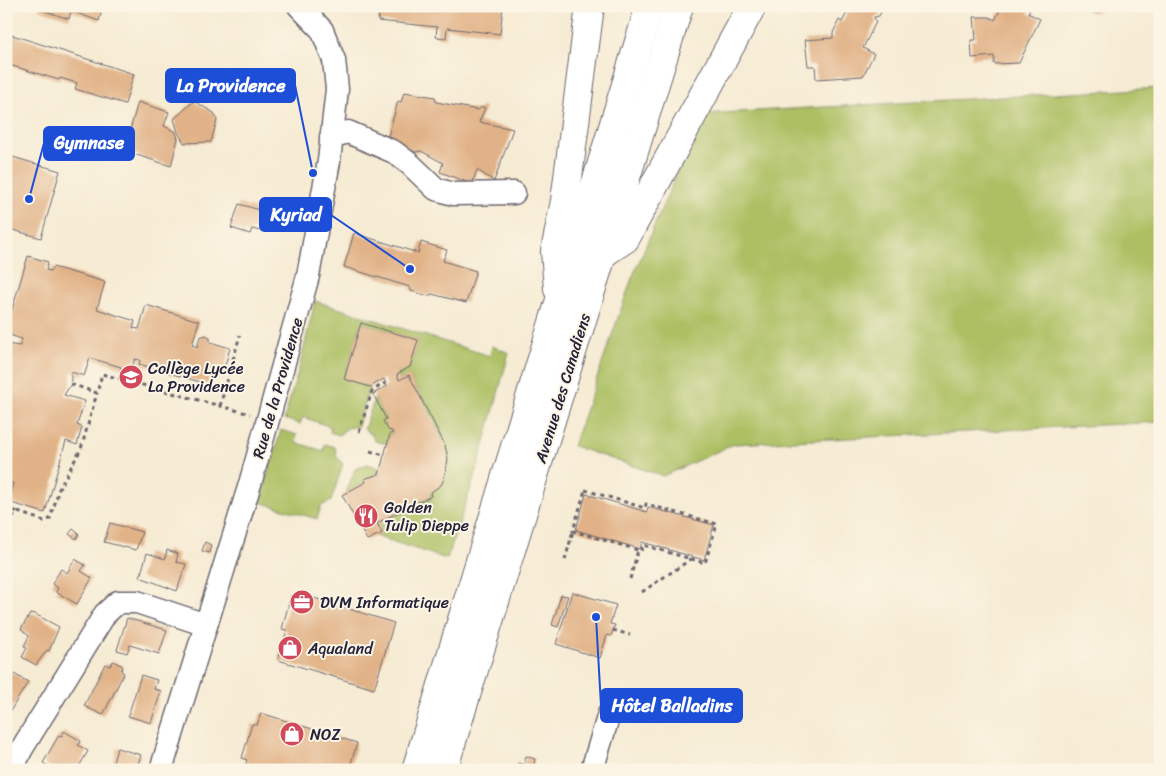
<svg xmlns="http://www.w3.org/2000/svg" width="1166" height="776" viewBox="0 0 1166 776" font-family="Sriracha,sans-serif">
<rect width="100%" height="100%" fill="#fcf5e5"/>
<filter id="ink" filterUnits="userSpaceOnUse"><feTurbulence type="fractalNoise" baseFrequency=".02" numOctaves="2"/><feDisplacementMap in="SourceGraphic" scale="10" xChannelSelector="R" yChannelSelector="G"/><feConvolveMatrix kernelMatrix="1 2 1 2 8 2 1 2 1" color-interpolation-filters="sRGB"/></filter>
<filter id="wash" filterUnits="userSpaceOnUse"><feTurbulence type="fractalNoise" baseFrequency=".0096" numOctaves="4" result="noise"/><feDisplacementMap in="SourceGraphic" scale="20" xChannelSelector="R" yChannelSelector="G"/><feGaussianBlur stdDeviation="1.12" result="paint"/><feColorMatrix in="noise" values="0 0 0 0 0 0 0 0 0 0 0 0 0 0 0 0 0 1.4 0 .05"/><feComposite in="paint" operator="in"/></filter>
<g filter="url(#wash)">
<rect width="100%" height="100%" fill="#f6ebd3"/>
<g fill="#acbf62" stroke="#67704e">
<path d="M 1160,88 L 1160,422 L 734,444 L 663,476 L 573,446 L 632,278 L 702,114 Z"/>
<path d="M 315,301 L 490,356 L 492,346 L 509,353 L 478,467 L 447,559 L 375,536 L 382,533 L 377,523 L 431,496 L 430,493 C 471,467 425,406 409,375 L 399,380 L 397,374 L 410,367 L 418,340 L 361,323 L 344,379 L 370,387 L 358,426 L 347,428 L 339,435 L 330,432 L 331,427 L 303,417 L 300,424 L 284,419 L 300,365 Z"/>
<path d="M 375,398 L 386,419 L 383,421 L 393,433 L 390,434 L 387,444 L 375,441 L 371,434 L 364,429 Z"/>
<path d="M 281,430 L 297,435 L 295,442 L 323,451 L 325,444 L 335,447 L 337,457 L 343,464 L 331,501 L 321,506 L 317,519 L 260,502 Z"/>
<path d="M 368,464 L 379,468 L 379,474 L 365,479 L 366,482 L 346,493 L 355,469 Z"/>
</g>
<g id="blocks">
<g fill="#e1b287">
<path d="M 40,6 L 103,6 L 99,21 L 71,11 L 69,19 L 39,9 Z"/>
<path d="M 380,6 L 503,6 L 500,34 L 447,28 L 446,38 L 436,37 L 437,27 L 378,21 Z"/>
<path d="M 846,6 L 884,6 L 879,16 L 874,17 L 876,22 L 863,48 L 874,54 L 863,76 L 816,79 L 815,66 L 808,66 L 805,40 L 833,38 L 833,33 L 839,20 L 842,22 L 847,13 L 844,11 Z"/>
<path d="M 1002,6 L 1031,6 L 1028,13 L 1040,19 L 1019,63 L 994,64 L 994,56 L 972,58 L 971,40 L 976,40 L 974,17 L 989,17 L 995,20 Z"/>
<path d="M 1089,6 L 1100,6 L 1100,12 L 1089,13 Z"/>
<path d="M 6,33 L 134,74 L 125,104 L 75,89 L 77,83 L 60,78 L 59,80 L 6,64 Z"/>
<path d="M 404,92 L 435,97 L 436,102 L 478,110 L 482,107 L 485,108 L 479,122 L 513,129 L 494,181 L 477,170 L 472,184 L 440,172 L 443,163 L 421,151 L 415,152 L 388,136 L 398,101 L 401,102 Z"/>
<path d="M 194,101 L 214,113 L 217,120 L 211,142 L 184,143 L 178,132 L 174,119 Z"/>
<path d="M 138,102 L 169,112 L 164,126 L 176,132 L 178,139 L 171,166 L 124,151 Z"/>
<path d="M 6,155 L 60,171 L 41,238 L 6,228 Z"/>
<path d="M 239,204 L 270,213 L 264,232 L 252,229 L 250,234 L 231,228 Z"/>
<path d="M 354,233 L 418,253 L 421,242 L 447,250 L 443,261 L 476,271 L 466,303 L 432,294 L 428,296 L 411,291 L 410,287 L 344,267 Z"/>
<path d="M 28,256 L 48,262 L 46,270 L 51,271 L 53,267 L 105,282 L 97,309 L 135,321 L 133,328 L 139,329 L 146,305 L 199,321 L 192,345 L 197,347 L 200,337 L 206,335 L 210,338 L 210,342 L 230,348 L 224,369 L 216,366 L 210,385 L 139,364 L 140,360 L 135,359 L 130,372 L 126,374 L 121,372 L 121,367 L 90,358 L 84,376 L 71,372 L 71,384 L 64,395 L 85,401 L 77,425 L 82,427 L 77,445 L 66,441 L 45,513 L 8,502 L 13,483 L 6,481 L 6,344 L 20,346 L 22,339 L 6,334 L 6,329 Z"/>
<path d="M 361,323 L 418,340 L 410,367 L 397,374 L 399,380 L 409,375 L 445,445 L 448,459 L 444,479 L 441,485 L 430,493 L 431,496 L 377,523 L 382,533 L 367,540 L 342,495 L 366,482 L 364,479 L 379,474 L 390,434 L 393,433 L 391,430 L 389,431 L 383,421 L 386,419 L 373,394 L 387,386 L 384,379 L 370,387 L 344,379 Z"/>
<path d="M 586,494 L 647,512 L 648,507 L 714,525 L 704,560 L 642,542 L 640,549 L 576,530 Z"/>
<path d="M 110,523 L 142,532 L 136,550 L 104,542 Z"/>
<path d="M 73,529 L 79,534 L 76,539 L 69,534 Z"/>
<path d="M 205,542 L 211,545 L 209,553 L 202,551 Z"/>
<path d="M 167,550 L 178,554 L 176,562 L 186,564 L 177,591 L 140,577 L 147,553 L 165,559 Z"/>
<path d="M 75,559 L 85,565 L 81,571 L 92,578 L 77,604 L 56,592 L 58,588 L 52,584 L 61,569 L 67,573 Z"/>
<path d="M 572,592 L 616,605 L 610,624 L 615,625 L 611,636 L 607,635 L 600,658 L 556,644 Z"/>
<path d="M 298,593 L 394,623 L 374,689 L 278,660 L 287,630 L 282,629 L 291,595 L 297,597 Z"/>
<path d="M 561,595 L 568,596 L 558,627 L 552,625 Z"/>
<path d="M 33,613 L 59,627 L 49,651 L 47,650 L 36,665 L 22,657 L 27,648 L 24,646 L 29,636 L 21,629 L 30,614 Z"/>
<path d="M 127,618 L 167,630 L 159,654 L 130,645 L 127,653 L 117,650 Z"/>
<path d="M 113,661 L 123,666 L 121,671 L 124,673 L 103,715 L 84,706 L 105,664 L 110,666 Z"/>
<path d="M 7,670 L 28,682 L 9,713 L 6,712 Z"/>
<path d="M 141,675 L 157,680 L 154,689 L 161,691 L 151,723 L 128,716 Z"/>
<path d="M 261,713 L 357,743 L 349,770 L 244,770 L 247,760 L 242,758 L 252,724 L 257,725 Z"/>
<path d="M 64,731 L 81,741 L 78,745 L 88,751 L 77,770 L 55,770 L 43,763 L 59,735 L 62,736 Z"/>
<path d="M 117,748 L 141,755 L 136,770 L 111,770 Z"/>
<path d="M 526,756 L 535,759 L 533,768 L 539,770 L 516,770 L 518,763 L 524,765 Z"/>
<path d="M 672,765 L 685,769 L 685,770 L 670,770 Z"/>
</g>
</g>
</g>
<g filter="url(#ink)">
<use href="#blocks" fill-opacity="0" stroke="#6c6870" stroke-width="1"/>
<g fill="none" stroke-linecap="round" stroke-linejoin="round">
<defs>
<g id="minor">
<path d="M 331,137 L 348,132 L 394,152 L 410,164 L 436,189 L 453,194 L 514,193"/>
<path d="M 12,770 L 21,750 L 105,614 L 118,602 L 137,602 L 206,625"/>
<path d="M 161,770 L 250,484 L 308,276 L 329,161 L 337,89 L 334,60 L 322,30 L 299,6"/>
<path d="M 592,770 L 609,714"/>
</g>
<g id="major">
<path d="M 605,252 L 625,239 L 752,6"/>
<path d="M 558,289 L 555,251 L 565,201 L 590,6"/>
<path d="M 416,770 L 650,6"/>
<path d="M 443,770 L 679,6"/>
</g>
</defs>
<use href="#minor" stroke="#6c6870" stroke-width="25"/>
<use href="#major" stroke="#6c6870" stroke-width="30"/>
<g stroke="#6c6870" stroke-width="3" stroke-dasharray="4 4" stroke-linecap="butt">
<path d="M 71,384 L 97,393 L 102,374 L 250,414"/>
<path d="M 220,406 L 240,335"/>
<path d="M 359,432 L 372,391 L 385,383"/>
<path d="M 370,451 L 384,455"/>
<path d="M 585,490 L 645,508 L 646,504 L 717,524 L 705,563 L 643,545 L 641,551 L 638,550 L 573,531 Z"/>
<path d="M 6,508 L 18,512"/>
<path d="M 6,523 L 18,512 L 44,521 L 50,519 L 59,489 L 81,449 L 97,393"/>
<path d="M 565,560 L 573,531"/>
<path d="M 630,579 L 638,550"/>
<path d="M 642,592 L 691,559"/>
<path d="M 613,630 L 630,635"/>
</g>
<use href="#minor" stroke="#fff" stroke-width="22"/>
<use href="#major" stroke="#fff" stroke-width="28"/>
</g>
</g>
<defs>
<symbol id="school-disc" viewBox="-11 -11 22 22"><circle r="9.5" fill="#d1495b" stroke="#fcf5e5"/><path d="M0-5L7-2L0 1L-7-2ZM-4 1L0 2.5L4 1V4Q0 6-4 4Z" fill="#fff"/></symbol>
<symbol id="restaurant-disc" viewBox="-11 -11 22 22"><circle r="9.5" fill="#d1495b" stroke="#fcf5e5"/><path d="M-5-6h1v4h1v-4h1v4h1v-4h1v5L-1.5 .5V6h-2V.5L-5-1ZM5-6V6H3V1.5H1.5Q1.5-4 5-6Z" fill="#fff"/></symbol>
<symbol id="office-disc" viewBox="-11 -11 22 22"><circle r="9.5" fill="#d1495b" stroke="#fcf5e5"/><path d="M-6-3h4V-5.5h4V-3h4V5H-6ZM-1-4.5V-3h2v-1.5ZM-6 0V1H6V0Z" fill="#fff"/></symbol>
<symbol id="shop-disc" viewBox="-11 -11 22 22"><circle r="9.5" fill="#d1495b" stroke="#fcf5e5"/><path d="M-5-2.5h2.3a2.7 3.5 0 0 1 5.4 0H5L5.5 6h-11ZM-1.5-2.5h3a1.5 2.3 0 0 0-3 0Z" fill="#fff"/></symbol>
</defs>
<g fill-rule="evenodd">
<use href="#school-disc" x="117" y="363" width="28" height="28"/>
<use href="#restaurant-disc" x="352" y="502" width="28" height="28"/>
<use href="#office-disc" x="288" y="588" width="28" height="28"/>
<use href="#shop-disc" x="276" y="634" width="28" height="28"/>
<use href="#shop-disc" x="278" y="720" width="28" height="28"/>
</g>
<g text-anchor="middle" stroke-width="4" stroke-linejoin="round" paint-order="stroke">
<g font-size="16" fill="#22223b" stroke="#fcf5e5" text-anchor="start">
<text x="148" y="374">Collège Lycée<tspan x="148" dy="18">La Providence</tspan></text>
<text x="384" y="513">Golden<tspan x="384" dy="18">Tulip Dieppe</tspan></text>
<text x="320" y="608">DVM Informatique</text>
<text x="308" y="654">Aqualand</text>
<text x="310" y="740">NOZ</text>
</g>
<g font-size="16" fill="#22223b" stroke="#fcf5e5">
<text transform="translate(277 388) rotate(-74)" y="6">Rue de la Providence</text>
<text transform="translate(562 388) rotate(-73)" y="6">Avenue des Canadiens</text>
</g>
</g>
<path fill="none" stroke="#1d4ed8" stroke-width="2" d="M313 173L295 85M29 199L44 143M410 269L331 215M596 617L601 706"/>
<g fill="#1d4ed8" stroke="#fcf5e5" stroke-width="2">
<circle cx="313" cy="173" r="5"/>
<circle cx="29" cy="199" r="5"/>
<circle cx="410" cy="269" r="5"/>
<circle cx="596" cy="617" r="5"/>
</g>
<g fill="#1d4ed8" stroke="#1d4ed8" stroke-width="2">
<rect x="166" y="69" width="129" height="33" rx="5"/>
<rect x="44" y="127" width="90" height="33" rx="5"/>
<rect x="260" y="198" width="71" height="33" rx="5"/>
<rect x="601" y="689" width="141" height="33" rx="5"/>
</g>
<g font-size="18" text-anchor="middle" font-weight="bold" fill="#fff">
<text x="231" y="92">La Providence</text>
<text x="89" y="149">Gymnase</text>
<text x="296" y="221">Kyriad</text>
<text x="672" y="712">Hôtel Balladins</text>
</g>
<rect width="1166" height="776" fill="none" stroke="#fcf5e5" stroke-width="25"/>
</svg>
